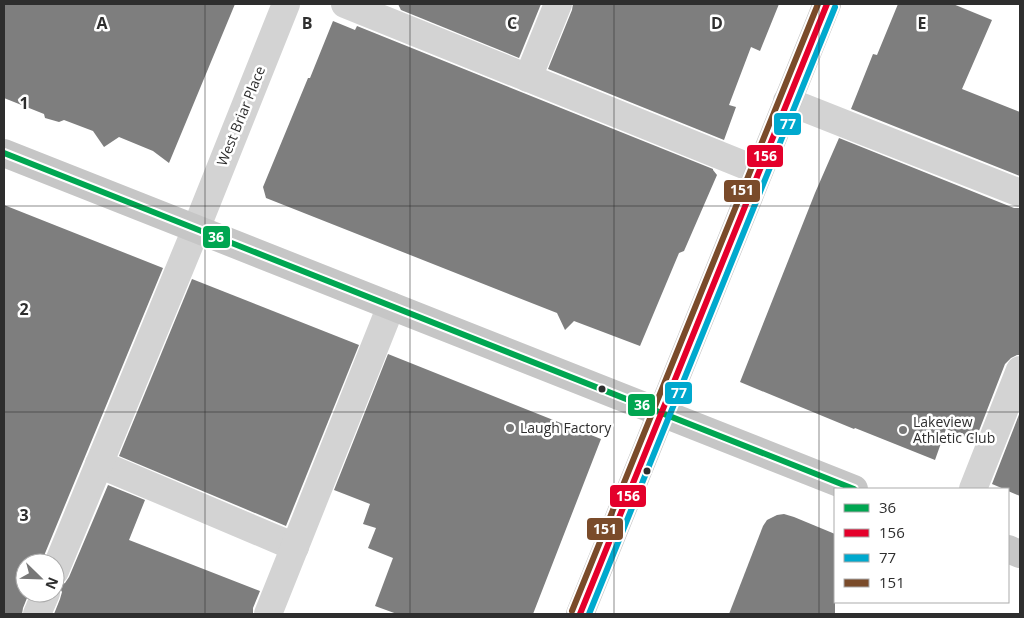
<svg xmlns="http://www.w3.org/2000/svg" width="1024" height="618" viewBox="0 0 1024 618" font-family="'Open Sans',sans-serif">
<rect width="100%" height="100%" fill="#fff"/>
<g fill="#7e7e7e">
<path d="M 4,4 L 235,4 L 169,163 L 153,151 L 119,137 L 104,147 L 93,131 L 64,120 L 59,122 L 45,118 L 44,114 L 4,98 Z"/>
<path d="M 398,4 L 541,4 L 519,58 L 401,10 Z"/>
<path d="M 573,4 L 779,4 L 760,51 L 751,47 L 729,105 L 736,107 L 724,140 L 548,69 L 572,10 Z"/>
<path d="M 898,4 L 953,4 L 992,20 L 962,89 L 1020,112 L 1020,176 L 851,109 L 873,54 L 877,55 Z"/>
<path d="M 333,21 L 355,30 L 357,26 L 713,169 L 713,170 L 717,175 L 684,251 L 679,253 L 640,346 L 574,321 L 565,330 L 557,313 L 266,198 L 263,187 L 308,78 L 310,78 Z"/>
<path d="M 839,138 L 1014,208 L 1020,208 L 1020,355 L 1017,355 L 1011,358 L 1005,364 L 975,441 L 946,429 L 935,460 L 855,428 L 854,429 L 740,382 L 815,193 Z"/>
<path d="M 4,205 L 163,268 L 41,563 L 25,563 L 25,593 L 29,593 L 23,608 L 22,614 L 4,614 Z"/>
<path d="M 192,279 L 359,345 L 286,526 L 119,456 Z"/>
<path d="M 388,354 L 601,439 L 533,614 L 397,614 L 375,606 L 393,558 L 368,548 L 376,528 L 363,524 L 370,504 L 334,490 Z"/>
<path d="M 1020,412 L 1020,496 L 1008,491 L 1008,489 L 1004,489 L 992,484 Z"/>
<path d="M 108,485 L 145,500 L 129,540 L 260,591 L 253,608 L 253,614 L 54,614 L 60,599 L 62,592 L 59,586 L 65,583 L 69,577 Z"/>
<path d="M 784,514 L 794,517 L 835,534 L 835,614 L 729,614 L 763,526 L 767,520 L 777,515 Z"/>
</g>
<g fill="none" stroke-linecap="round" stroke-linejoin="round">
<g stroke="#d3d3d3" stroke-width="28">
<path d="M 345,4 L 759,171"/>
<path d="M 528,78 L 558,4"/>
<path d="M 787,101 L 1020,193"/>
<path d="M 99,464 L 295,547"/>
<path d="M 973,489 L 1020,370"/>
<path d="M 55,571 L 196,229 L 286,4"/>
<path d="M 37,614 L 46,593"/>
<path d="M 268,614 L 391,306"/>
</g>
<g stroke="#c6c6c6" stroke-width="28">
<path d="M 4,153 L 854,489"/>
<path d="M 1008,549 L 1020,554"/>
<path d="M 580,614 L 827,4"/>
</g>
<defs>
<path id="bus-1" d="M 4,153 L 854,489"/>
<path id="bus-2" d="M 580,614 L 827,4"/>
<path id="bus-3" d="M 589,614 L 835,7"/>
<path id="bus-4" d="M 572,611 L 818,4"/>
</defs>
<use href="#bus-1" stroke="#fff" stroke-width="10"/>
<use href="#bus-2" stroke="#fff" stroke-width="10"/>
<use href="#bus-3" stroke="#fff" stroke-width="10"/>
<use href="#bus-4" stroke="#fff" stroke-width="10"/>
<use href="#bus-1" stroke="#00a651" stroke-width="6"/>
<use href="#bus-2" stroke="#e4002b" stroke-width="6"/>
<use href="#bus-3" stroke="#00a9ce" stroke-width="6"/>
<use href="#bus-4" stroke="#7a4b2a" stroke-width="6"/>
</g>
<path fill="none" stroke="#2e2e2e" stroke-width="1" stroke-opacity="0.55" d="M 205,4 L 205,614M 410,4 L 410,614M 614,4 L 614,614M 819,4 L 819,614M 4,206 L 1020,206M 4,412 L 1020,412"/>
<g fill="#2e2e2e" stroke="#fff" stroke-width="2">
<circle cx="602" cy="389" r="4.5"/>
<circle cx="647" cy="471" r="4.5"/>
</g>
<g fill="#777" stroke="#fff" stroke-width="2">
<circle cx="510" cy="428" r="5"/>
<circle cx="903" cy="430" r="5"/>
</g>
<g text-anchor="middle" stroke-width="5" stroke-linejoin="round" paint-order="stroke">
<g font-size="14" fill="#2e2e2e" stroke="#fff">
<text transform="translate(241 116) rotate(-68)" y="5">West Briar Place</text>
</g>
<g font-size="14" fill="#2e2e2e" stroke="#fff" text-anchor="start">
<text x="913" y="427">Lakeview<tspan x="913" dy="16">Athletic Club</tspan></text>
<text x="520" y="433">Laugh Factory</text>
</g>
</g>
<g font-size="16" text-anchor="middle" font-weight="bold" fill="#2e2e2e" stroke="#fff" stroke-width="5" stroke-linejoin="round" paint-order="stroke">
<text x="102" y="29">A</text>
<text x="307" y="29">B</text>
<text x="512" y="29">C</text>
<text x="717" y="29">D</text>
<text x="922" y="29">E</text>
<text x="24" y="109">1</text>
<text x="24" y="315">2</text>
<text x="24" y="521">3</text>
</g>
<g stroke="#fff" stroke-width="2">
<rect x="773" y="112" width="29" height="24" rx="5" fill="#00a9ce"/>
<rect x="746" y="144" width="38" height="24" rx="5" fill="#e4002b"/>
<rect x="723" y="179" width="38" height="24" rx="5" fill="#7a4b2a"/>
<rect x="202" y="225" width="29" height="24" rx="5" fill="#00a651"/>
<rect x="664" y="381" width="29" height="24" rx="5" fill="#00a9ce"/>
<rect x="627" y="393" width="29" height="24" rx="5" fill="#00a651"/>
<rect x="609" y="484" width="38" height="24" rx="5" fill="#e4002b"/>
<rect x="586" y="517" width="38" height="24" rx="5" fill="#7a4b2a"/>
</g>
<g font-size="14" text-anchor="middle" font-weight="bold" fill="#fff">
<text x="788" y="129">77</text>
<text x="765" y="161">156</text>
<text x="742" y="195">151</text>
<text x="216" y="242">36</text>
<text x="679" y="398">77</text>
<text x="642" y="410">36</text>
<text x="628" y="501">156</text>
<text x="605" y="534">151</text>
</g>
<rect width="1024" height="618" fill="none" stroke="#2e2e2e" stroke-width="10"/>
<rect x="834" y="488" width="175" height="115" fill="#ffffff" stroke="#ababab"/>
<rect x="844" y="504" width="25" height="8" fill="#00a651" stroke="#ababab"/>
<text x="879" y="513" font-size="15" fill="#2e2e2e">36</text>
<rect x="844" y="529" width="25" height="8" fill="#e4002b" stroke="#ababab"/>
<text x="879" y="538" font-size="15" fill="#2e2e2e">156</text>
<rect x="844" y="554" width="25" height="8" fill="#00a9ce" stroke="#ababab"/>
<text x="879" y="563" font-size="15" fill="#2e2e2e">77</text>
<rect x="844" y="579" width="25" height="8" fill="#7a4b2a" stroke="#ababab"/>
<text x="879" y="588" font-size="15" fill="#2e2e2e">151</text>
<g transform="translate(40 578) rotate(113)"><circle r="24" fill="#ffffff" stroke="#ababab"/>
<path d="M0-4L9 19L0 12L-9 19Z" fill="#777777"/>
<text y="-8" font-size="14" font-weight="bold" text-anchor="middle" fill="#2e2e2e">N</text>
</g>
</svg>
